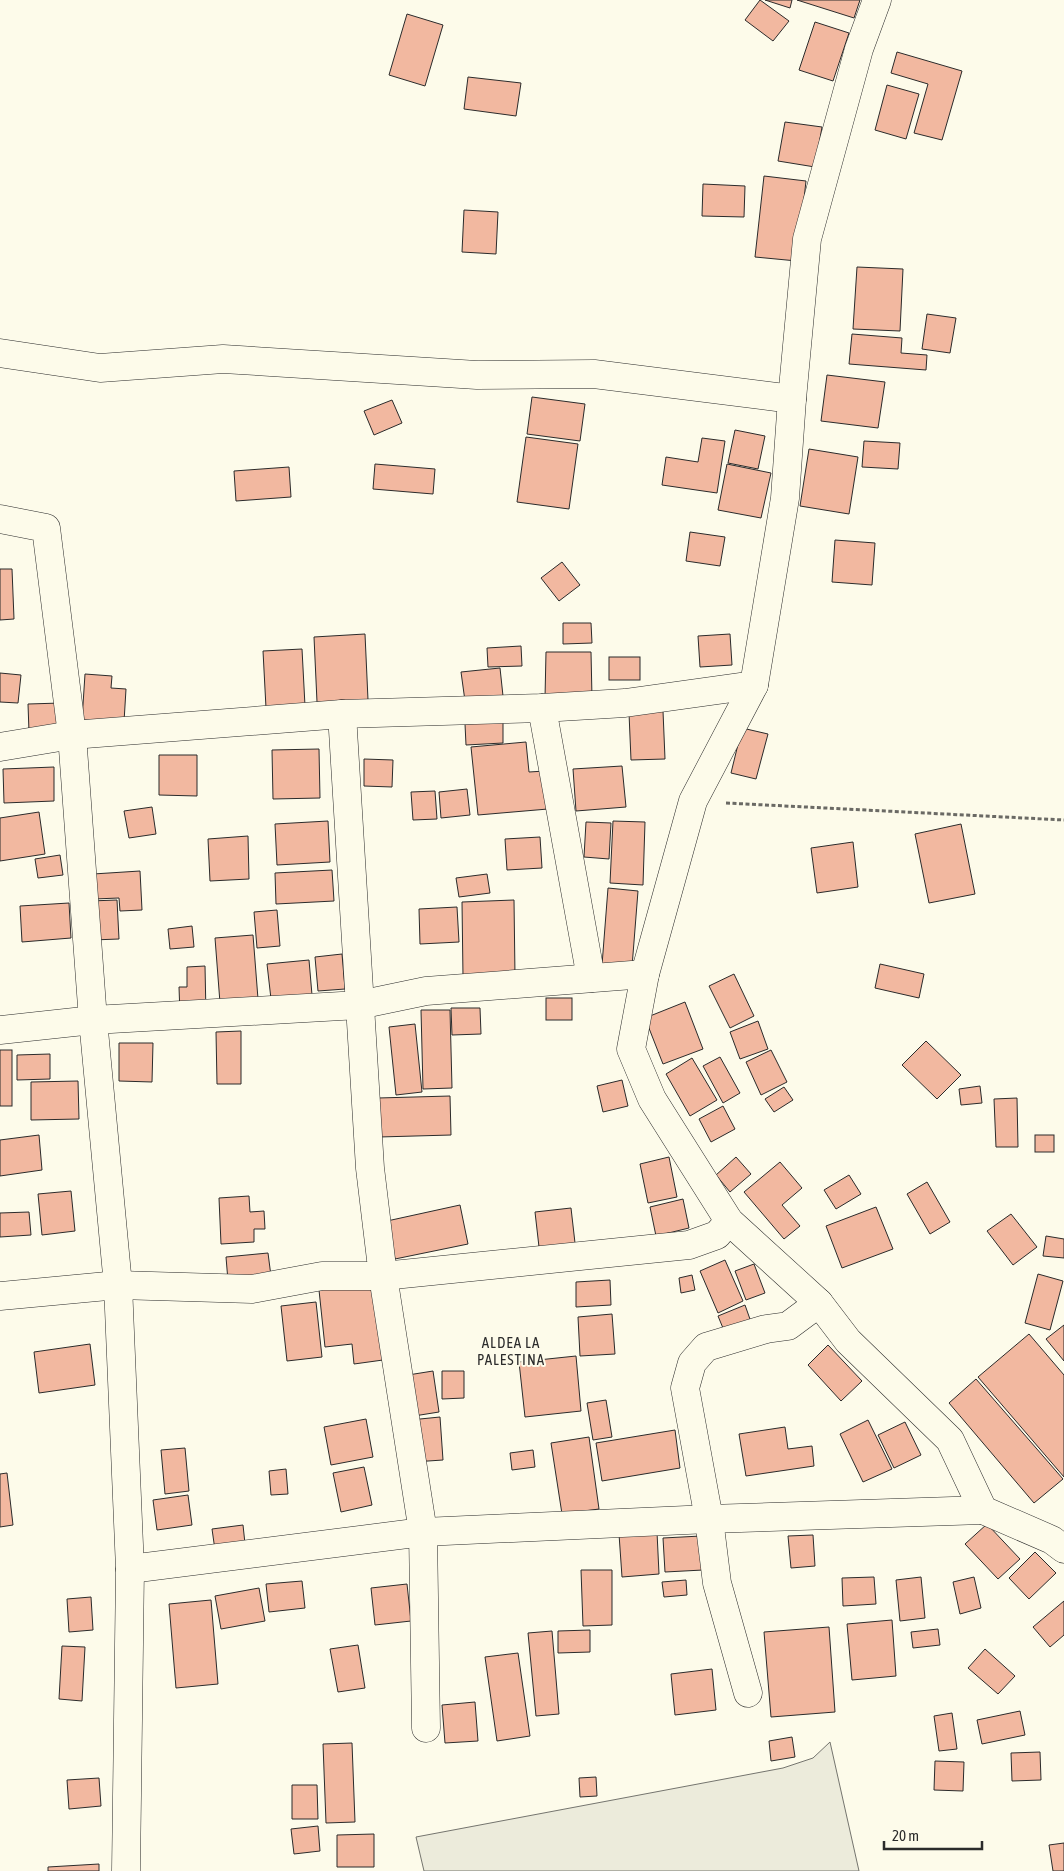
<svg xmlns="http://www.w3.org/2000/svg" width="1064" height="1871" viewBox="0 0 1064 1871" font-family="'Asap Condensed',sans-serif">
<rect width="100%" height="100%" fill="#fdfbea"/>
<path fill="#ecebdb" stroke="#74746e" d="M 830,1742 L 859,1871 L 424,1871 L 416,1837 L 783,1768 L 813,1758 Z"/>
<g fill="#f2b8a0" stroke="#2b2b2b">
<path d="M 760,0 L 789,21 L 773,41 L 745,20 Z"/>
<path d="M 765,0 L 792,0 L 790,8 Z"/>
<path d="M 797,0 L 860,0 L 854,18 Z"/>
<path d="M 407,14 L 443,25 L 425,86 L 389,75 Z"/>
<path d="M 815,22 L 849,33 L 833,81 L 799,70 Z"/>
<path d="M 897,52 L 962,71 L 942,140 L 914,133 L 928,84 L 891,73 Z"/>
<path d="M 468,77 L 521,83 L 516,116 L 464,109 Z"/>
<path d="M 887,85 L 919,94 L 906,139 L 875,130 Z"/>
<path d="M 785,122 L 822,127 L 815,167 L 778,161 Z"/>
<path d="M 764,176 L 806,181 L 797,261 L 755,257 Z"/>
<path d="M 703,184 L 745,186 L 744,217 L 702,216 Z"/>
<path d="M 464,210 L 498,212 L 496,254 L 462,252 Z"/>
<path d="M 857,267 L 903,269 L 900,331 L 853,329 Z"/>
<path d="M 927,314 L 956,318 L 950,353 L 922,349 Z"/>
<path d="M 852,334 L 902,338 L 901,353 L 927,355 L 926,370 L 849,364 Z"/>
<path d="M 827,375 L 885,382 L 878,428 L 821,421 Z"/>
<path d="M 532,397 L 585,404 L 580,441 L 527,434 Z"/>
<path d="M 392,400 L 402,423 L 374,435 L 364,411 Z"/>
<path d="M 735,430 L 765,436 L 758,469 L 728,463 Z"/>
<path d="M 526,437 L 578,444 L 569,509 L 517,502 Z"/>
<path d="M 702,438 L 725,441 L 717,493 L 662,485 L 666,457 L 698,462 Z"/>
<path d="M 864,441 L 900,443 L 898,469 L 862,467 Z"/>
<path d="M 809,449 L 858,457 L 849,514 L 800,506 Z"/>
<path d="M 375,464 L 435,469 L 433,494 L 373,489 Z"/>
<path d="M 727,464 L 771,473 L 761,518 L 718,510 Z"/>
<path d="M 289,467 L 291,497 L 236,501 L 234,471 Z"/>
<path d="M 690,532 L 725,537 L 720,566 L 686,561 Z"/>
<path d="M 835,540 L 875,543 L 872,585 L 832,582 Z"/>
<path d="M 562,562 L 580,585 L 559,601 L 541,578 Z"/>
<path d="M 0,569 L 12,569 L 14,619 L 0,620 Z"/>
<path d="M 563,623 L 591,623 L 592,643 L 563,644 Z"/>
<path d="M 365,634 L 368,700 L 317,702 L 314,637 Z"/>
<path d="M 730,634 L 732,665 L 700,667 L 698,636 Z"/>
<path d="M 521,646 L 522,666 L 488,667 L 487,648 Z"/>
<path d="M 302,649 L 305,706 L 266,708 L 263,651 Z"/>
<path d="M 546,652 L 591,652 L 592,698 L 545,698 Z"/>
<rect x="609" y="657" width="31" height="23"/>
<path d="M 500,668 L 503,696 L 465,701 L 461,672 Z"/>
<path d="M 0,673 L 21,675 L 18,703 L 0,702 Z"/>
<path d="M 85,674 L 112,676 L 111,688 L 126,689 L 124,722 L 82,720 Z"/>
<path d="M 61,703 L 62,731 L 29,732 L 28,704 Z"/>
<path d="M 663,711 L 665,759 L 631,760 L 629,713 Z"/>
<path d="M 503,722 L 503,743 L 466,745 L 465,724 Z"/>
<path d="M 742,728 L 768,734 L 756,779 L 731,773 Z"/>
<path d="M 526,742 L 529,772 L 545,771 L 548,809 L 478,815 L 471,747 Z"/>
<path d="M 319,749 L 320,798 L 273,799 L 272,750 Z"/>
<path d="M 159,755 L 197,755 L 197,796 L 159,795 Z"/>
<path d="M 364,759 L 393,760 L 392,787 L 364,786 Z"/>
<path d="M 622,766 L 626,807 L 576,811 L 573,769 Z"/>
<path d="M 54,767 L 54,801 L 4,803 L 3,769 Z"/>
<path d="M 467,789 L 470,815 L 441,818 L 439,792 Z"/>
<path d="M 435,791 L 437,819 L 413,820 L 411,792 Z"/>
<path d="M 152,807 L 156,834 L 129,838 L 124,811 Z"/>
<path d="M 39,812 L 45,854 L 0,861 L 0,818 Z"/>
<path d="M 328,821 L 330,862 L 277,865 L 275,824 Z"/>
<path d="M 613,821 L 645,822 L 643,885 L 610,883 Z"/>
<path d="M 586,822 L 611,823 L 609,859 L 584,857 Z"/>
<path d="M 961,824 L 975,894 L 929,903 L 915,834 Z"/>
<path d="M 248,836 L 249,879 L 210,881 L 208,839 Z"/>
<path d="M 540,837 L 542,868 L 507,870 L 505,839 Z"/>
<path d="M 853,842 L 858,887 L 817,893 L 811,848 Z"/>
<path d="M 60,855 L 63,875 L 38,878 L 35,859 Z"/>
<path d="M 332,870 L 334,901 L 276,904 L 275,873 Z"/>
<path d="M 140,871 L 142,910 L 120,911 L 119,898 L 94,899 L 93,874 Z"/>
<path d="M 487,874 L 490,893 L 459,897 L 456,878 Z"/>
<path d="M 608,888 L 638,891 L 632,967 L 602,965 Z"/>
<path d="M 117,900 L 119,939 L 92,940 L 90,901 Z"/>
<path d="M 514,900 L 515,976 L 463,977 L 462,902 Z"/>
<path d="M 69,903 L 71,938 L 22,942 L 20,906 Z"/>
<path d="M 457,907 L 459,942 L 420,944 L 419,909 Z"/>
<path d="M 277,910 L 280,946 L 257,948 L 254,912 Z"/>
<path d="M 192,926 L 194,947 L 170,949 L 168,929 Z"/>
<path d="M 253,935 L 258,999 L 220,1003 L 215,938 Z"/>
<path d="M 342,954 L 345,989 L 318,991 L 315,957 Z"/>
<path d="M 309,960 L 312,995 L 271,999 L 267,964 Z"/>
<path d="M 880,964 L 924,974 L 919,998 L 875,988 Z"/>
<path d="M 205,966 L 206,1015 L 180,1015 L 179,987 L 187,987 L 187,967 Z"/>
<path d="M 734,974 L 754,1016 L 730,1028 L 709,986 Z"/>
<rect x="546" y="998" width="26" height="22"/>
<path d="M 685,1002 L 703,1049 L 663,1064 L 645,1018 Z"/>
<path d="M 451,1008 L 480,1008 L 481,1034 L 452,1035 Z"/>
<path d="M 421,1010 L 450,1010 L 452,1088 L 423,1089 Z"/>
<path d="M 758,1021 L 768,1049 L 740,1059 L 730,1032 Z"/>
<path d="M 415,1024 L 422,1092 L 396,1095 L 389,1027 Z"/>
<path d="M 241,1031 L 241,1084 L 217,1084 L 216,1032 Z"/>
<path d="M 926,1041 L 961,1075 L 937,1099 L 902,1065 Z"/>
<path d="M 119,1043 L 153,1043 L 152,1082 L 119,1081 Z"/>
<rect x="0" y="1050" width="12" height="56"/>
<path d="M 771,1050 L 787,1082 L 761,1095 L 746,1062 Z"/>
<path d="M 50,1054 L 50,1079 L 17,1080 L 17,1055 Z"/>
<path d="M 720,1057 L 740,1093 L 723,1103 L 703,1066 Z"/>
<path d="M 692,1058 L 717,1100 L 690,1116 L 666,1074 Z"/>
<path d="M 622,1080 L 628,1106 L 603,1112 L 597,1086 Z"/>
<path d="M 78,1081 L 79,1119 L 31,1120 L 31,1082 Z"/>
<path d="M 980,1086 L 982,1103 L 961,1105 L 959,1089 Z"/>
<path d="M 784,1087 L 793,1100 L 774,1112 L 765,1099 Z"/>
<path d="M 450,1096 L 451,1135 L 379,1137 L 378,1098 Z"/>
<path d="M 1017,1098 L 1018,1147 L 996,1147 L 994,1099 Z"/>
<path d="M 723,1106 L 735,1129 L 711,1142 L 699,1119 Z"/>
<path d="M 39,1135 L 42,1170 L 0,1176 L 0,1140 Z"/>
<rect x="1035" y="1135" width="19" height="17"/>
<path d="M 669,1157 L 677,1197 L 648,1203 L 640,1164 Z"/>
<path d="M 736,1157 L 751,1174 L 730,1192 L 716,1175 Z"/>
<path d="M 780,1162 L 802,1188 L 782,1205 L 800,1226 L 784,1239 L 744,1192 Z"/>
<path d="M 849,1175 L 861,1194 L 836,1209 L 824,1190 Z"/>
<path d="M 927,1182 L 950,1222 L 930,1234 L 907,1194 Z"/>
<path d="M 71,1191 L 75,1231 L 42,1235 L 38,1194 Z"/>
<path d="M 249,1196 L 250,1212 L 264,1211 L 265,1229 L 254,1229 L 254,1242 L 221,1244 L 219,1198 Z"/>
<path d="M 683,1199 L 689,1228 L 656,1236 L 650,1207 Z"/>
<path d="M 460,1205 L 468,1244 L 395,1259 L 387,1221 Z"/>
<path d="M 876,1207 L 893,1249 L 842,1268 L 826,1226 Z"/>
<path d="M 571,1208 L 575,1243 L 539,1247 L 535,1212 Z"/>
<path d="M 29,1212 L 31,1235 L 0,1237 L 0,1213 Z"/>
<path d="M 1011,1214 L 1037,1247 L 1013,1265 L 987,1231 Z"/>
<path d="M 1046,1236 L 1064,1239 L 1064,1258 L 1043,1256 Z"/>
<path d="M 268,1253 L 271,1276 L 228,1281 L 226,1257 Z"/>
<path d="M 725,1260 L 743,1301 L 718,1313 L 700,1271 Z"/>
<path d="M 754,1264 L 765,1293 L 746,1300 L 735,1271 Z"/>
<path d="M 1038,1274 L 1063,1281 L 1050,1330 L 1025,1323 Z"/>
<path d="M 692,1275 L 695,1290 L 681,1293 L 679,1278 Z"/>
<path d="M 610,1280 L 611,1305 L 576,1307 L 576,1282 Z"/>
<path d="M 375,1283 L 383,1360 L 354,1364 L 352,1344 L 325,1347 L 319,1290 Z"/>
<path d="M 316,1302 L 322,1357 L 287,1361 L 281,1306 Z"/>
<path d="M 745,1305 L 751,1322 L 725,1333 L 718,1316 Z"/>
<path d="M 612,1314 L 615,1354 L 580,1356 L 578,1317 Z"/>
<path d="M 1064,1325 L 1064,1361 L 1046,1339 Z"/>
<path d="M 1029,1334 L 1064,1375 L 1064,1477 L 978,1377 Z"/>
<path d="M 90,1344 L 95,1385 L 39,1393 L 34,1352 Z"/>
<path d="M 828,1345 L 862,1381 L 841,1401 L 808,1365 Z"/>
<path d="M 576,1356 L 581,1411 L 525,1417 L 519,1362 Z"/>
<path d="M 433,1371 L 439,1412 L 414,1416 L 408,1375 Z"/>
<path d="M 442,1371 L 464,1371 L 464,1398 L 442,1399 Z"/>
<path d="M 976,1379 L 1063,1479 L 1034,1503 L 949,1403 Z"/>
<path d="M 606,1400 L 612,1437 L 593,1440 L 587,1403 Z"/>
<path d="M 440,1417 L 443,1460 L 413,1462 L 410,1420 Z"/>
<path d="M 366,1419 L 373,1457 L 331,1465 L 324,1427 Z"/>
<path d="M 868,1420 L 892,1469 L 863,1482 L 840,1434 Z"/>
<path d="M 905,1422 L 921,1455 L 894,1468 L 878,1435 Z"/>
<path d="M 785,1427 L 788,1449 L 812,1446 L 814,1466 L 746,1476 L 739,1434 Z"/>
<path d="M 675,1430 L 680,1468 L 602,1481 L 596,1443 Z"/>
<path d="M 589,1437 L 599,1509 L 562,1514 L 551,1443 Z"/>
<path d="M 185,1448 L 189,1491 L 165,1494 L 161,1450 Z"/>
<path d="M 533,1450 L 535,1467 L 512,1470 L 510,1453 Z"/>
<path d="M 364,1467 L 372,1505 L 341,1512 L 333,1473 Z"/>
<path d="M 286,1469 L 288,1494 L 271,1495 L 269,1471 Z"/>
<path d="M 7,1473 L 13,1525 L 0,1527 L 0,1474 Z"/>
<path d="M 188,1495 L 192,1525 L 157,1530 L 153,1500 Z"/>
<path d="M 987,1524 L 1020,1559 L 998,1579 L 965,1544 Z"/>
<path d="M 243,1525 L 246,1553 L 216,1557 L 212,1529 Z"/>
<path d="M 657,1532 L 659,1574 L 622,1577 L 619,1534 Z"/>
<path d="M 813,1535 L 815,1566 L 791,1568 L 788,1536 Z"/>
<path d="M 701,1536 L 703,1570 L 665,1572 L 663,1538 Z"/>
<path d="M 1035,1552 L 1056,1573 L 1029,1599 L 1009,1578 Z"/>
<path d="M 581,1570 L 612,1570 L 612,1625 L 583,1626 Z"/>
<path d="M 874,1577 L 876,1604 L 843,1606 L 842,1578 Z"/>
<path d="M 921,1577 L 925,1618 L 900,1621 L 896,1580 Z"/>
<path d="M 974,1577 L 981,1608 L 960,1614 L 953,1582 Z"/>
<path d="M 686,1580 L 687,1595 L 664,1597 L 662,1582 Z"/>
<path d="M 302,1581 L 305,1608 L 269,1612 L 266,1584 Z"/>
<path d="M 407,1584 L 411,1621 L 375,1625 L 371,1588 Z"/>
<path d="M 259,1588 L 265,1621 L 221,1629 L 215,1596 Z"/>
<path d="M 91,1597 L 93,1630 L 69,1632 L 67,1599 Z"/>
<path d="M 211,1600 L 218,1684 L 176,1688 L 169,1604 Z"/>
<path d="M 1064,1601 L 1064,1635 L 1050,1647 L 1033,1627 Z"/>
<path d="M 892,1620 L 896,1676 L 852,1680 L 847,1624 Z"/>
<path d="M 829,1627 L 835,1712 L 771,1717 L 764,1632 Z"/>
<path d="M 938,1629 L 940,1645 L 913,1648 L 911,1632 Z"/>
<path d="M 590,1630 L 590,1652 L 558,1653 L 558,1631 Z"/>
<path d="M 552,1631 L 559,1714 L 536,1716 L 528,1633 Z"/>
<path d="M 358,1645 L 365,1688 L 338,1692 L 330,1649 Z"/>
<path d="M 62,1646 L 85,1647 L 82,1701 L 59,1699 Z"/>
<path d="M 985,1649 L 1015,1676 L 998,1694 L 968,1668 Z"/>
<path d="M 518,1653 L 530,1736 L 497,1741 L 485,1657 Z"/>
<path d="M 712,1669 L 716,1710 L 675,1715 L 671,1674 Z"/>
<path d="M 475,1702 L 478,1741 L 445,1743 L 442,1705 Z"/>
<path d="M 1020,1711 L 1025,1735 L 982,1744 L 977,1720 Z"/>
<path d="M 952,1713 L 957,1749 L 939,1751 L 934,1716 Z"/>
<path d="M 792,1737 L 795,1757 L 771,1761 L 769,1741 Z"/>
<path d="M 352,1743 L 355,1822 L 326,1823 L 323,1744 Z"/>
<path d="M 1040,1752 L 1041,1780 L 1012,1781 L 1011,1753 Z"/>
<path d="M 935,1761 L 964,1762 L 963,1791 L 934,1790 Z"/>
<path d="M 596,1777 L 597,1796 L 580,1797 L 579,1778 Z"/>
<path d="M 99,1778 L 101,1806 L 69,1809 L 67,1780 Z"/>
<path d="M 292,1785 L 317,1785 L 318,1819 L 292,1819 Z"/>
<path d="M 318,1826 L 320,1851 L 294,1854 L 291,1829 Z"/>
<path d="M 374,1834 L 374,1867 L 337,1867 L 337,1835 Z"/>
<path d="M 1064,1843 L 1064,1871 L 1053,1871 L 1049,1845 Z"/>
<path d="M 99,1864 L 99,1871 L 48,1871 L 48,1867 Z"/>
</g>
<g fill="none" stroke-linecap="round" stroke-linejoin="round">
<defs>
<g id="minor">
<path d="M 0,353 L 100,368 L 223,359 L 477,375 L 594,374 L 792,399 L 807,239 L 859,49 L 877,0"/>
<path d="M 0,519 L 46,528 L 72,735 L 93,1020 L 118,1285 L 130,1569 L 126,1871"/>
<path d="M 542,708 L 591,978"/>
<path d="M 342,714 L 370,1168 L 383,1276 L 423,1532 L 426,1728"/>
<path d="M 0,747 L 72,735 L 342,714 L 542,708 L 625,703 L 754,685"/>
<path d="M 0,1030 L 93,1020 L 359,1005 L 426,991 L 645,974"/>
<path d="M 0,1296 L 118,1285 L 252,1289 L 322,1276 L 383,1276 L 689,1245 L 717,1235 L 729,1221"/>
<path d="M 130,1569 L 423,1532 L 709,1519 L 983,1510"/>
<path d="M 748,1693 L 717,1583 L 709,1519 L 685,1388 L 692,1363 L 706,1347 L 766,1329 L 788,1326 L 819,1303"/>
</g>
<path id="tertiary" d="M 792,399 L 785,498 L 754,685 L 693,801 L 645,974 L 631,1049 L 652,1099 L 729,1221 L 819,1303 L 848,1341 L 950,1440 L 983,1510 L 1052,1540 L 1064,1549"/>
</defs>
<use href="#minor" stroke="#2b2b2b" stroke-width="29"/>
<use href="#tertiary" stroke="#2b2b2b" stroke-width="29"/>
<path stroke="#6a6964" stroke-width="3" stroke-dasharray="4 2.5" stroke-linecap="butt" d="M 726,803 L 1064,820"/>
<use href="#minor" stroke="#fdfbea" stroke-width="28"/>
<use href="#tertiary" stroke="#fdfbea" stroke-width="28"/>
</g>
<g text-anchor="middle" stroke-width="4" stroke-linejoin="round" paint-order="stroke">
<g font-size="15" letter-spacing="1" fill="#2b2b2b" stroke="#fdfbea">
<text x="511" y="1348">ALDEA LA<tspan x="511" dy="17">PALESTINA</tspan></text>
</g>
</g>
<path d="M884 1841v8h98v-8" fill="none" stroke="#2b2b2b" stroke-width="2.5"/>
<text x="892" y="1841" font-size="15" fill="#2b2b2b" stroke="#fdfbea" stroke-width="4" paint-order="stroke">20 m</text>
</svg>
